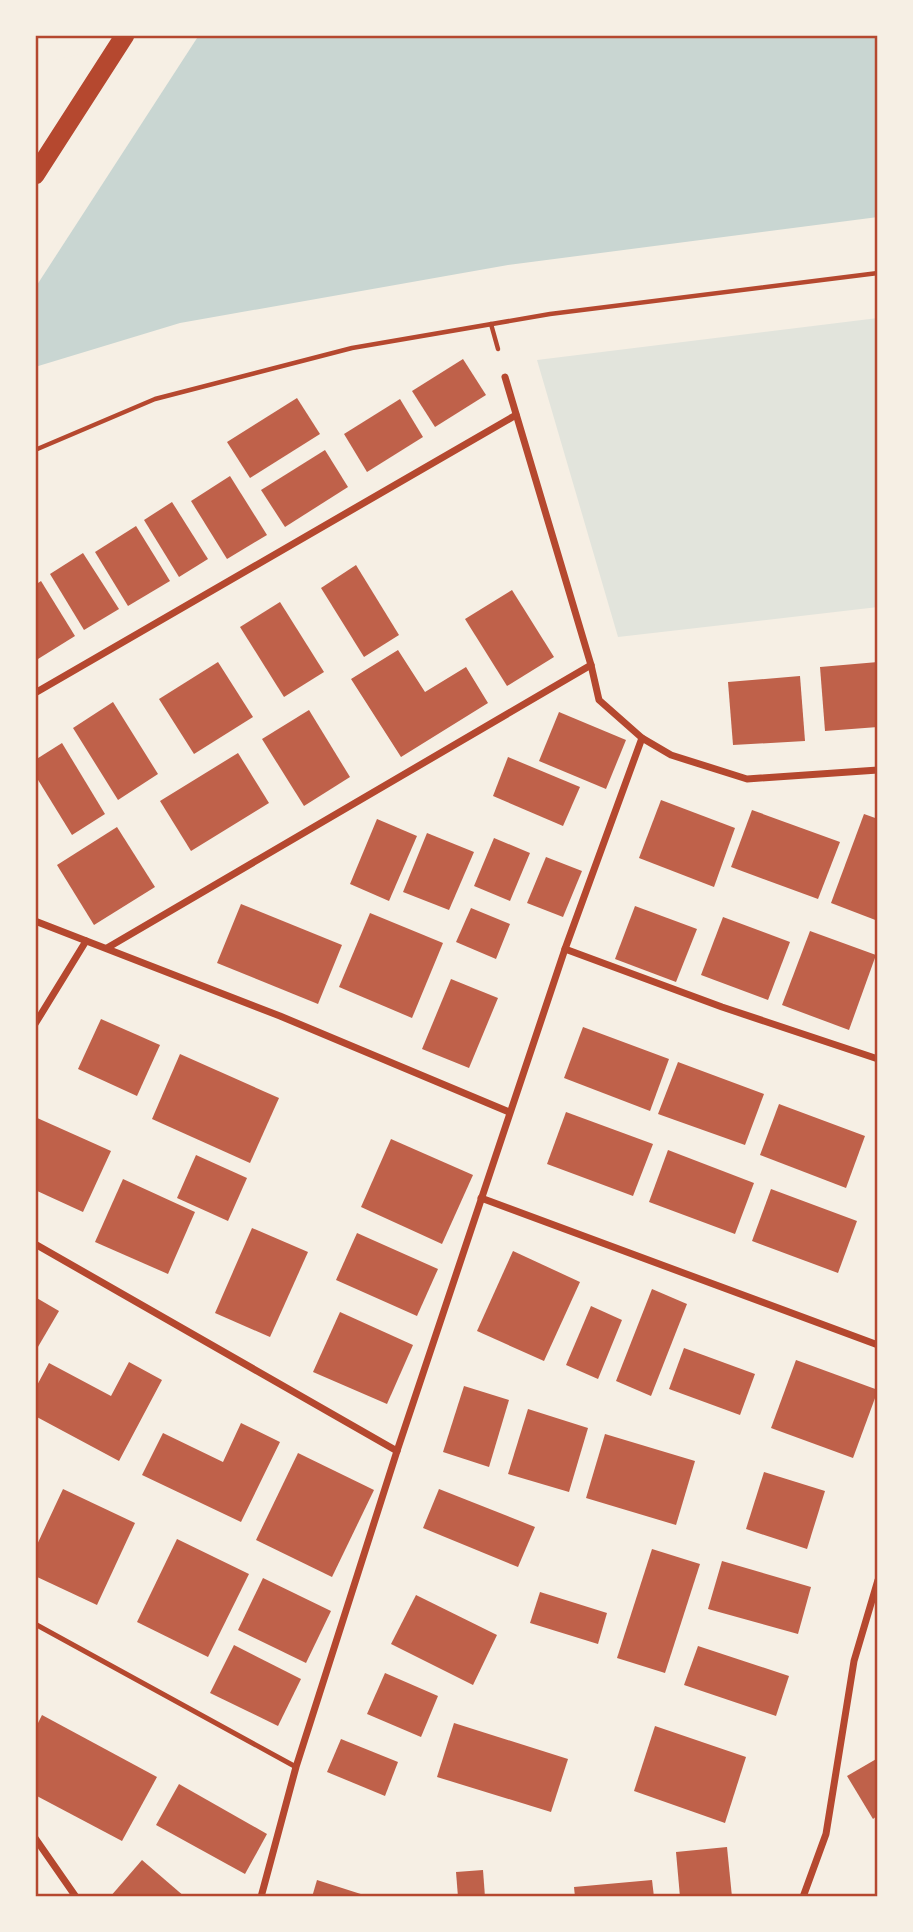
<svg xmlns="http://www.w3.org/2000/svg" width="913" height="1932" viewBox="0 0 913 1932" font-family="Montserrat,sans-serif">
<rect width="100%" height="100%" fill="#f6efe4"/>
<path fill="#e2e4dc" d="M 878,318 L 878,607 L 618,637 L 537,360 Z"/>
<path fill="#c9d6d2" d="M 188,35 L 878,35 L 878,217 L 508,265 L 180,323 L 35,367 L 35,67 Z"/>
<path fill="#f6efe4" d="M 171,35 L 199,35 L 35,288 L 35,64 Z"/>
<g fill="#bf614a">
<path d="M 463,359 L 486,395 L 435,427 L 412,391 Z"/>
<path d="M 297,398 L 320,434 L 250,478 L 227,442 Z"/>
<path d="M 400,399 L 423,437 L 367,472 L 344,434 Z"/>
<path d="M 325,450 L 348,487 L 285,527 L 261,490 Z"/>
<path d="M 230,476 L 267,535 L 227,559 L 191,501 Z"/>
<path d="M 172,502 L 208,559 L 179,577 L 144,520 Z"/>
<path d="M 136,526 L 170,581 L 128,606 L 95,552 Z"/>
<path d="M 83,553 L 119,609 L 84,630 L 50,574 Z"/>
<path d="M 356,565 L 399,635 L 364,657 L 321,588 Z"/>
<path d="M 41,581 L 75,636 L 38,659 L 35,654 L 35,585 Z"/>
<path d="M 512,590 L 554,657 L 507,686 L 465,619 Z"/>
<path d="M 280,602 L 324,672 L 284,697 L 240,627 Z"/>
<path d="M 398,650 L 425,692 L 466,667 L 488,703 L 401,757 L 351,679 Z"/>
<path d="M 218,662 L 253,717 L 194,754 L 159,699 Z"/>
<path d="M 878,662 L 878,727 L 825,731 L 820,667 Z"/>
<path d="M 800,676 L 805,741 L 733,745 L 728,682 Z"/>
<path d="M 113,702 L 158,774 L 118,800 L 73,728 Z"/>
<path d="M 309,710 L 350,777 L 304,806 L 262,739 Z"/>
<path d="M 559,712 L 626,740 L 606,789 L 539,761 Z"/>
<path d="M 62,743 L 105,814 L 72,835 L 35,775 L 35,760 Z"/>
<path d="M 238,753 L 269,803 L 191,851 L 160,801 Z"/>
<path d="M 508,757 L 580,787 L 563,826 L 493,796 Z"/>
<path d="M 661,800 L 735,828 L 714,887 L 639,858 Z"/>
<path d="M 752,810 L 840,842 L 818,899 L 731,867 Z"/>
<path d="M 864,814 L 878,819 L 878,921 L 831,903 Z"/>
<path d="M 377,819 L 417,836 L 389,901 L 350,884 Z"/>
<path d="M 117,827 L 155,887 L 94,925 L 57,865 Z"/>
<path d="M 427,833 L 474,852 L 449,910 L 403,892 Z"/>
<path d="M 494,838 L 530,853 L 510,901 L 474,886 Z"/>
<path d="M 546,857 L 582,871 L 563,917 L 527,903 Z"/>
<path d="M 241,904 L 342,945 L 318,1004 L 217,963 Z"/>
<path d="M 635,906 L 697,929 L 676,982 L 615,959 Z"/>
<path d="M 471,908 L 510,924 L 496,959 L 456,942 Z"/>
<path d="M 370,913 L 443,943 L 412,1018 L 339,987 Z"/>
<path d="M 723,917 L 790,942 L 768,1000 L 701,975 Z"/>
<path d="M 810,931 L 876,955 L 849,1030 L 782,1005 Z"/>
<path d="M 451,979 L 498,998 L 469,1068 L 422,1049 Z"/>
<path d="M 101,1019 L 160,1045 L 137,1096 L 78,1069 Z"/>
<path d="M 583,1027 L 669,1059 L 650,1111 L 564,1078 Z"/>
<path d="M 180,1054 L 279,1098 L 250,1163 L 152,1119 Z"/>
<path d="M 678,1062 L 764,1094 L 745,1145 L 658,1114 Z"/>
<path d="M 779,1104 L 865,1136 L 846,1188 L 760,1155 Z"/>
<path d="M 566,1112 L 653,1144 L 633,1196 L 547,1164 Z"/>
<path d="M 35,1117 L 111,1151 L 83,1212 L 35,1190 Z"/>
<path d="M 391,1139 L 473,1175 L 442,1244 L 361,1207 Z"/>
<path d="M 668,1150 L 754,1183 L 735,1234 L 649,1202 Z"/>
<path d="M 196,1155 L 247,1178 L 228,1221 L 177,1198 Z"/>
<path d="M 123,1179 L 195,1212 L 168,1274 L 95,1242 Z"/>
<path d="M 771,1189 L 857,1221 L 838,1273 L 752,1241 Z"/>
<path d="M 252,1228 L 308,1252 L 270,1337 L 215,1313 Z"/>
<path d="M 357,1233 L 438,1269 L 417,1316 L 336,1280 Z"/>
<path d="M 513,1251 L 580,1282 L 544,1361 L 477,1331 Z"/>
<path d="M 652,1289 L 687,1304 L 651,1396 L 616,1381 Z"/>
<path d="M 35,1297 L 59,1311 L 35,1352 Z"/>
<path d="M 591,1306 L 622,1320 L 598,1379 L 566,1365 Z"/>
<path d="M 340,1312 L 413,1345 L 387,1404 L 313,1372 Z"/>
<path d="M 684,1348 L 755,1374 L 740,1415 L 669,1389 Z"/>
<path d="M 796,1360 L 878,1390 L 853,1458 L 771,1428 Z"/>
<path d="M 129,1362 L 162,1380 L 119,1461 L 35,1416 L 35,1389 L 49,1363 L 111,1396 Z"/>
<path d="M 464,1386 L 509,1400 L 489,1467 L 443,1452 Z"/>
<path d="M 528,1409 L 588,1428 L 569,1492 L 508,1474 Z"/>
<path d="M 241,1423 L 280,1442 L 241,1522 L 142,1475 L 163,1433 L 223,1462 Z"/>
<path d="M 605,1434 L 695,1461 L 676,1525 L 586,1498 Z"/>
<path d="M 298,1453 L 374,1490 L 332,1577 L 256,1540 Z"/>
<path d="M 764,1472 L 825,1491 L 807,1549 L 746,1529 Z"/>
<path d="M 63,1489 L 135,1523 L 97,1605 L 35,1576 L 35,1549 Z"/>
<path d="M 439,1489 L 535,1527 L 518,1567 L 423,1528 Z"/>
<path d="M 177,1539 L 249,1574 L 208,1657 L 137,1622 Z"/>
<path d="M 652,1549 L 700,1564 L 665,1673 L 617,1658 Z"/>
<path d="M 722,1561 L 811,1587 L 798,1634 L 708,1609 Z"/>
<path d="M 263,1578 L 331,1611 L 306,1663 L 238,1630 Z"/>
<path d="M 540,1592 L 607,1613 L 598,1644 L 530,1623 Z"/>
<path d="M 416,1595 L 497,1635 L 473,1685 L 391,1644 Z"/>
<path d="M 234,1645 L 301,1679 L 278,1726 L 210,1693 Z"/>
<path d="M 698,1646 L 789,1676 L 776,1716 L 684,1685 Z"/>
<path d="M 385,1673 L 438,1696 L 421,1737 L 367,1714 Z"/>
<path d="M 42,1715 L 157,1777 L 122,1841 L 35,1795 L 35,1729 Z"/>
<path d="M 454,1723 L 568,1759 L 551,1812 L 437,1777 Z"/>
<path d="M 655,1726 L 746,1757 L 725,1823 L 634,1791 Z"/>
<path d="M 341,1739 L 398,1762 L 385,1796 L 327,1772 Z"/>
<path d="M 878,1758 L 878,1815 L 873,1819 L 847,1776 Z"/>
<path d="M 179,1784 L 267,1834 L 245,1874 L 156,1825 Z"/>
<path d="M 727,1847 L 732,1897 L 680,1897 L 676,1852 Z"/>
<path d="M 142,1860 L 185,1897 L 110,1897 Z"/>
<path d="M 483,1870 L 485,1897 L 458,1897 L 456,1872 Z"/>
<path d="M 317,1880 L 367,1896 L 367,1897 L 312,1897 Z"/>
<path d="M 652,1880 L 654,1897 L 575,1897 L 574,1887 Z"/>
</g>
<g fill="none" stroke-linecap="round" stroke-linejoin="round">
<g stroke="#b5482f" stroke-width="4.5">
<path d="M 491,324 L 498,349"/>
<path d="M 35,450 L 155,399 L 352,348 L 550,314 L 878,273"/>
</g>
<path stroke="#b5482f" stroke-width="5" d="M 35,1624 L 296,1767"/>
<g stroke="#b5482f" stroke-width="7">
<path d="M 505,377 L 591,665 L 599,700 L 642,738 L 671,755 L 747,779 L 878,770"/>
<path d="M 35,693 L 516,415"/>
<path d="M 35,921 L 280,1016 L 509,1112"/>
<path d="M 107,948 L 591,665"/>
<path d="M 565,949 L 722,1007 L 878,1059"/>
<path d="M 35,1024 L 86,941"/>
<path d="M 481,1198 L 878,1345"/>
<path d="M 35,1244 L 397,1451"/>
<path d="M 35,1838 L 76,1897"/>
<path d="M 261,1897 L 296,1767 L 397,1451 L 565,949 L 642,738"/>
<path d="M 803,1897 L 826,1834 L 854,1661 L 878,1580"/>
</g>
<path stroke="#b5482f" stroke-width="19" d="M 35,175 L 125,35"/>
</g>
<rect width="913" height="1932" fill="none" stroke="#f6efe4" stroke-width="74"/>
<rect x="37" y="37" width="839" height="1858" fill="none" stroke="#b5482f" stroke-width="2.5"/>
</svg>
